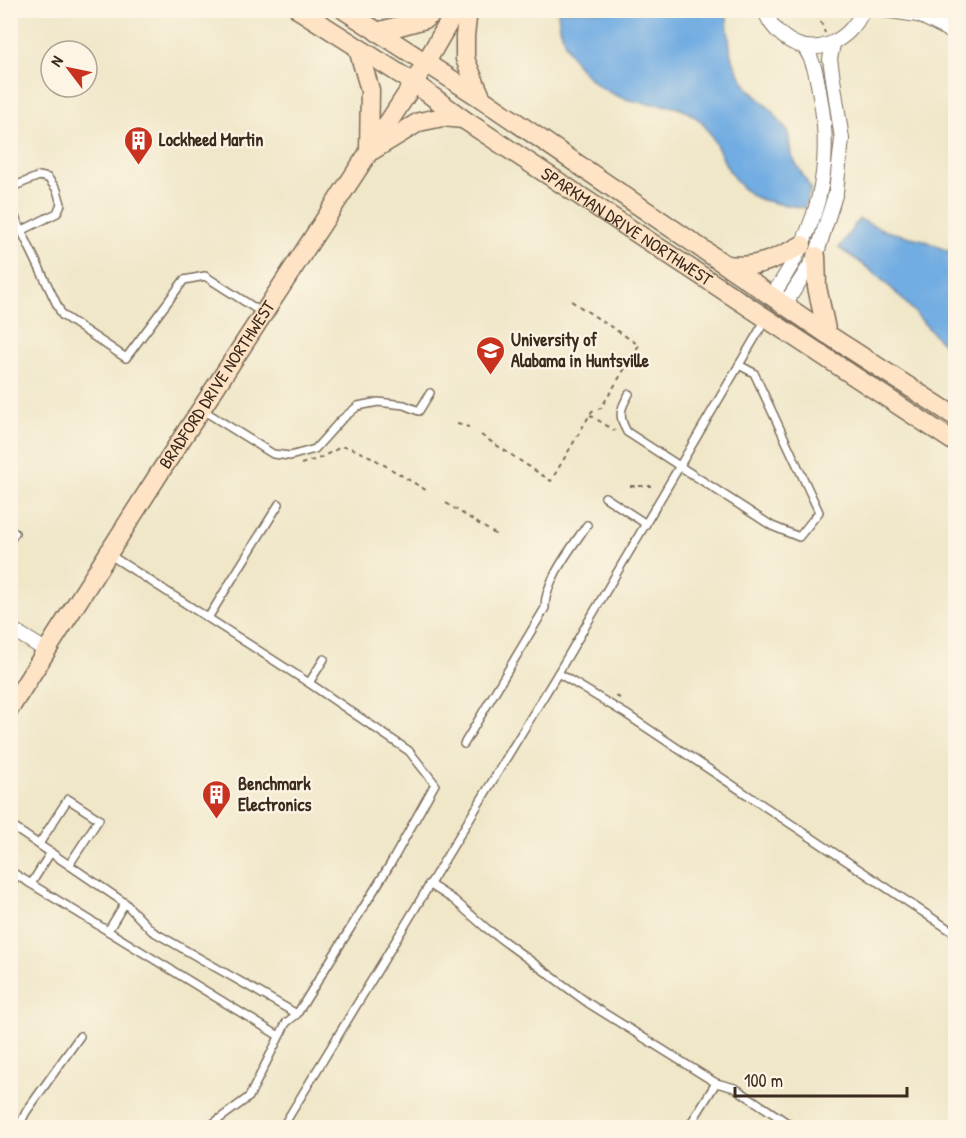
<svg xmlns="http://www.w3.org/2000/svg" width="966" height="1138" viewBox="0 0 966 1138" font-family="'Patrick Hand',sans-serif">
<rect width="100%" height="100%" fill="#fcf5e5"/>
<filter id="ink" filterUnits="userSpaceOnUse"><feTurbulence type="fractalNoise" baseFrequency=".0167" numOctaves="2"/><feDisplacementMap in="SourceGraphic" scale="12" xChannelSelector="R" yChannelSelector="G"/><feConvolveMatrix kernelMatrix="1 2 1 2 8 2 1 2 1" color-interpolation-filters="sRGB"/></filter>
<filter id="wash" filterUnits="userSpaceOnUse"><feTurbulence type="fractalNoise" baseFrequency=".008" numOctaves="4" result="noise"/><feDisplacementMap in="SourceGraphic" scale="24" xChannelSelector="R" yChannelSelector="G"/><feGaussianBlur stdDeviation="1.35" result="paint"/><feColorMatrix in="noise" values="0 0 0 0 0 0 0 0 0 0 0 0 0 0 0 0 0 1.4 0 .05"/><feComposite in="paint" operator="in"/></filter>
<g filter="url(#wash)">
<rect width="100%" height="100%" fill="#f0e7c9"/>
<g fill="#71ace2" stroke="#566b80" stroke-width="1.5">
<path d="M 558,11 L 726,11 L 731,56 L 738,72 L 749,89 L 772,111 L 788,132 L 791,155 L 811,189 L 804,208 C 790,205 767,203 755,197 C 741,190 729,173 723,159 C 716,145 711,131 699,120 C 679,103 662,106 639,102 C 594,95 560,56 558,11 Z"/>
<path d="M 859,219 L 886,231 L 923,240 L 955,254 L 955,353 C 936,340 923,321 907,304 C 886,281 865,264 839,248 Z"/>
</g>
</g>
<g filter="url(#ink)">
<g fill="none" stroke-linecap="round" stroke-linejoin="round">
<defs>
<g id="service">
<path d="M 10,188 L 39,176 L 48,178 L 57,190 L 61,204 L 57,213 L 23,230"/>
<path d="M 10,207 L 62,315 L 126,358 L 184,280 L 205,276 L 261,312"/>
<path d="M 629,394 C 620,409 618,416 627,432 L 772,526 L 799,537 L 819,512 L 754,373 L 739,365"/>
<path d="M 201,409 L 273,454 L 290,456 L 315,449 L 341,420 L 358,406 L 378,402 L 404,405 L 419,411 L 430,393"/>
<path d="M 605,497 L 646,524"/>
<path d="M 10,530 L 15,533 L 10,540"/>
<path d="M 110,555 L 309,683 L 409,751 L 435,784 L 391,863 L 297,1014 L 286,1023 L 249,1097 L 207,1128"/>
<path d="M 208,618 L 279,504"/>
<path d="M 558,673 L 626,714 L 956,934"/>
<path d="M 309,683 L 324,659"/>
<path d="M 464,744 L 545,608 C 544,582 572,547 587,525"/>
<path d="M 10,825 L 125,903 L 152,931 L 297,1014"/>
<path d="M 39,844 L 68,799 L 99,819 L 69,865"/>
<path d="M 10,871 L 279,1036"/>
<path d="M 31,884 L 51,852"/>
<path d="M 429,884 L 454,900 L 486,928 L 588,1003 L 716,1083 L 735,1088 L 795,1128"/>
<path d="M 108,931 L 125,903"/>
<path d="M 18,1128 L 26,1112 L 80,1036"/>
<path d="M 282,1128 L 558,673 L 766,319"/>
<path d="M 688,1128 L 716,1083"/>
</g>
<g id="minor">
<path d="M 765,10 C 768,21 775,30 784,37 C 813,60 850,42 863,10"/>
<path d="M 884,10 L 918,15"/>
<path d="M 909,10 L 943,27 L 956,35"/>
<path d="M 779,301 L 789,298 L 816,256 L 836,192 L 842,139 L 830,59 L 833,44"/>
<path d="M 779,301 L 776,290 C 817,229 834,169 820,96 C 817,78 815,63 805,48"/>
<path d="M 10,628 L 47,651"/>
</g>
<g id="secondary">
<path id="s1" d="M 299,10 L 414,83 L 463,119 L 956,443"/>
<path d="M 344,10 L 482,99 L 827,334 L 956,417"/>
<path d="M 468,10 L 465,36 L 465,59 L 482,99"/>
<path d="M 377,32 L 425,19 L 437,10"/>
<path d="M 358,49 L 370,90 L 369,151"/>
<path d="M 373,150 L 419,122 L 443,117 L 463,119"/>
<path d="M 816,256 L 817,287 L 827,334"/>
<path d="M 727,265 C 756,269 778,258 802,245"/>
<path id="s2" d="M 10,708 L 162,469 L 414,83 L 456,10"/>
</g>
</defs>
<use href="#service" stroke="#7a6c5a" stroke-width="10"/>
<use href="#minor" stroke="#7a6c5a" stroke-width="16"/>
<use href="#secondary" stroke="#7a6c5a" stroke-width="21"/>
<g stroke="#7a6c5a" stroke-width="2" stroke-dasharray="4.5 4.5" stroke-linecap="butt">
<path d="M 814,10 L 818,13 L 820,10"/>
<path d="M 818,13 L 825,33"/>
<path d="M 590,415 L 615,431"/>
<path d="M 457,424 L 469,427"/>
<path d="M 481,435 L 551,481 L 592,411 L 601,408 L 639,345 L 568,299"/>
<path d="M 301,464 L 320,458 L 341,447 L 349,447 L 371,457 L 429,492"/>
<path d="M 630,486 L 651,486"/>
<path d="M 446,503 L 498,536"/>
<path d="M 616,696 L 624,700"/>
</g>
<use href="#service" stroke="#fff" stroke-width="7"/>
<use href="#minor" stroke="#fff" stroke-width="14"/>
<use href="#secondary" stroke="#fee4c5" stroke-width="18"/>
</g>
</g>
<defs>
<symbol id="building-pin" viewBox="-11 -11 22 30"><path d="M0 17L-7.5 6A9.5 9.5 0 1 1 7.5 6Z" fill="#c8321e" stroke="#fcf5e5"/><path d="M-4-6H4V6H1V3H-1V6H-4ZM-2.5-4.3h1.7v1.8h-1.7ZM.8-4.3h1.7v1.8H.8ZM-2.5-1h1.7V.8h-1.7ZM.8-1h1.7V.8H.8Z" fill="#fff"/></symbol>
<symbol id="university-pin" viewBox="-11 -11 22 30"><path d="M0 17L-7.5 6A9.5 9.5 0 1 1 7.5 6Z" fill="#c8321e" stroke="#fcf5e5"/><path d="M0-5L7-2L0 1L-7-2ZM-4 1L0 2.5L4 1V4Q0 6-4 4Z" fill="#fff"/></symbol>
</defs>
<g fill-rule="evenodd">
<use href="#building-pin" x="122" y="124" width="33" height="45"/>
<use href="#university-pin" x="474" y="334" width="33" height="45"/>
<use href="#building-pin" x="200" y="778" width="33" height="45"/>
</g>
<g text-anchor="middle" stroke-width="4.5" stroke-linejoin="round" paint-order="stroke">
<g font-size="18" font-weight="bold" fill="#3b2a1e" stroke="#fcf5e5" text-anchor="start">
<text x="159" y="146">Lockheed Martin</text>
<text x="511" y="346">University of<tspan x="511" dy="21">Alabama in Huntsville</tspan></text>
<text x="238" y="790">Benchmark<tspan x="238" dy="21">Electronics</tspan></text>
</g>
<g font-size="18" fill="#3b2a1e" stroke="#fcf5e5">
<text dy="6" stroke="none"><textPath href="#s1" startOffset="393">SPARKMAN DRIVE NORTHWEST</textPath></text>
<text dy="6" stroke="none"><textPath href="#s2" startOffset="384">BRADFORD DRIVE NORTHWEST</textPath></text>
</g>
</g>
<rect width="966" height="1138" fill="none" stroke="#fcf5e5" stroke-width="36"/>
<g transform="translate(69 69) rotate(302)"><circle r="28" fill="#fcf5e5" stroke="#afa495" stroke-width="1.5"/>
<path d="M0-4.5L10 22L0 15L-10 22Z" fill="#c8321e"/>
<text y="-9" font-size="16" font-weight="bold" text-anchor="middle" fill="#3b2a1e">N</text>
</g>
<path d="M735 1087v9h172v-9" fill="none" stroke="#3b2a1e" stroke-width="3"/>
<text x="744" y="1087" font-size="18" fill="#3b2a1e" stroke="#fcf5e5" stroke-width="4.5" paint-order="stroke">100 m</text>
</svg>
